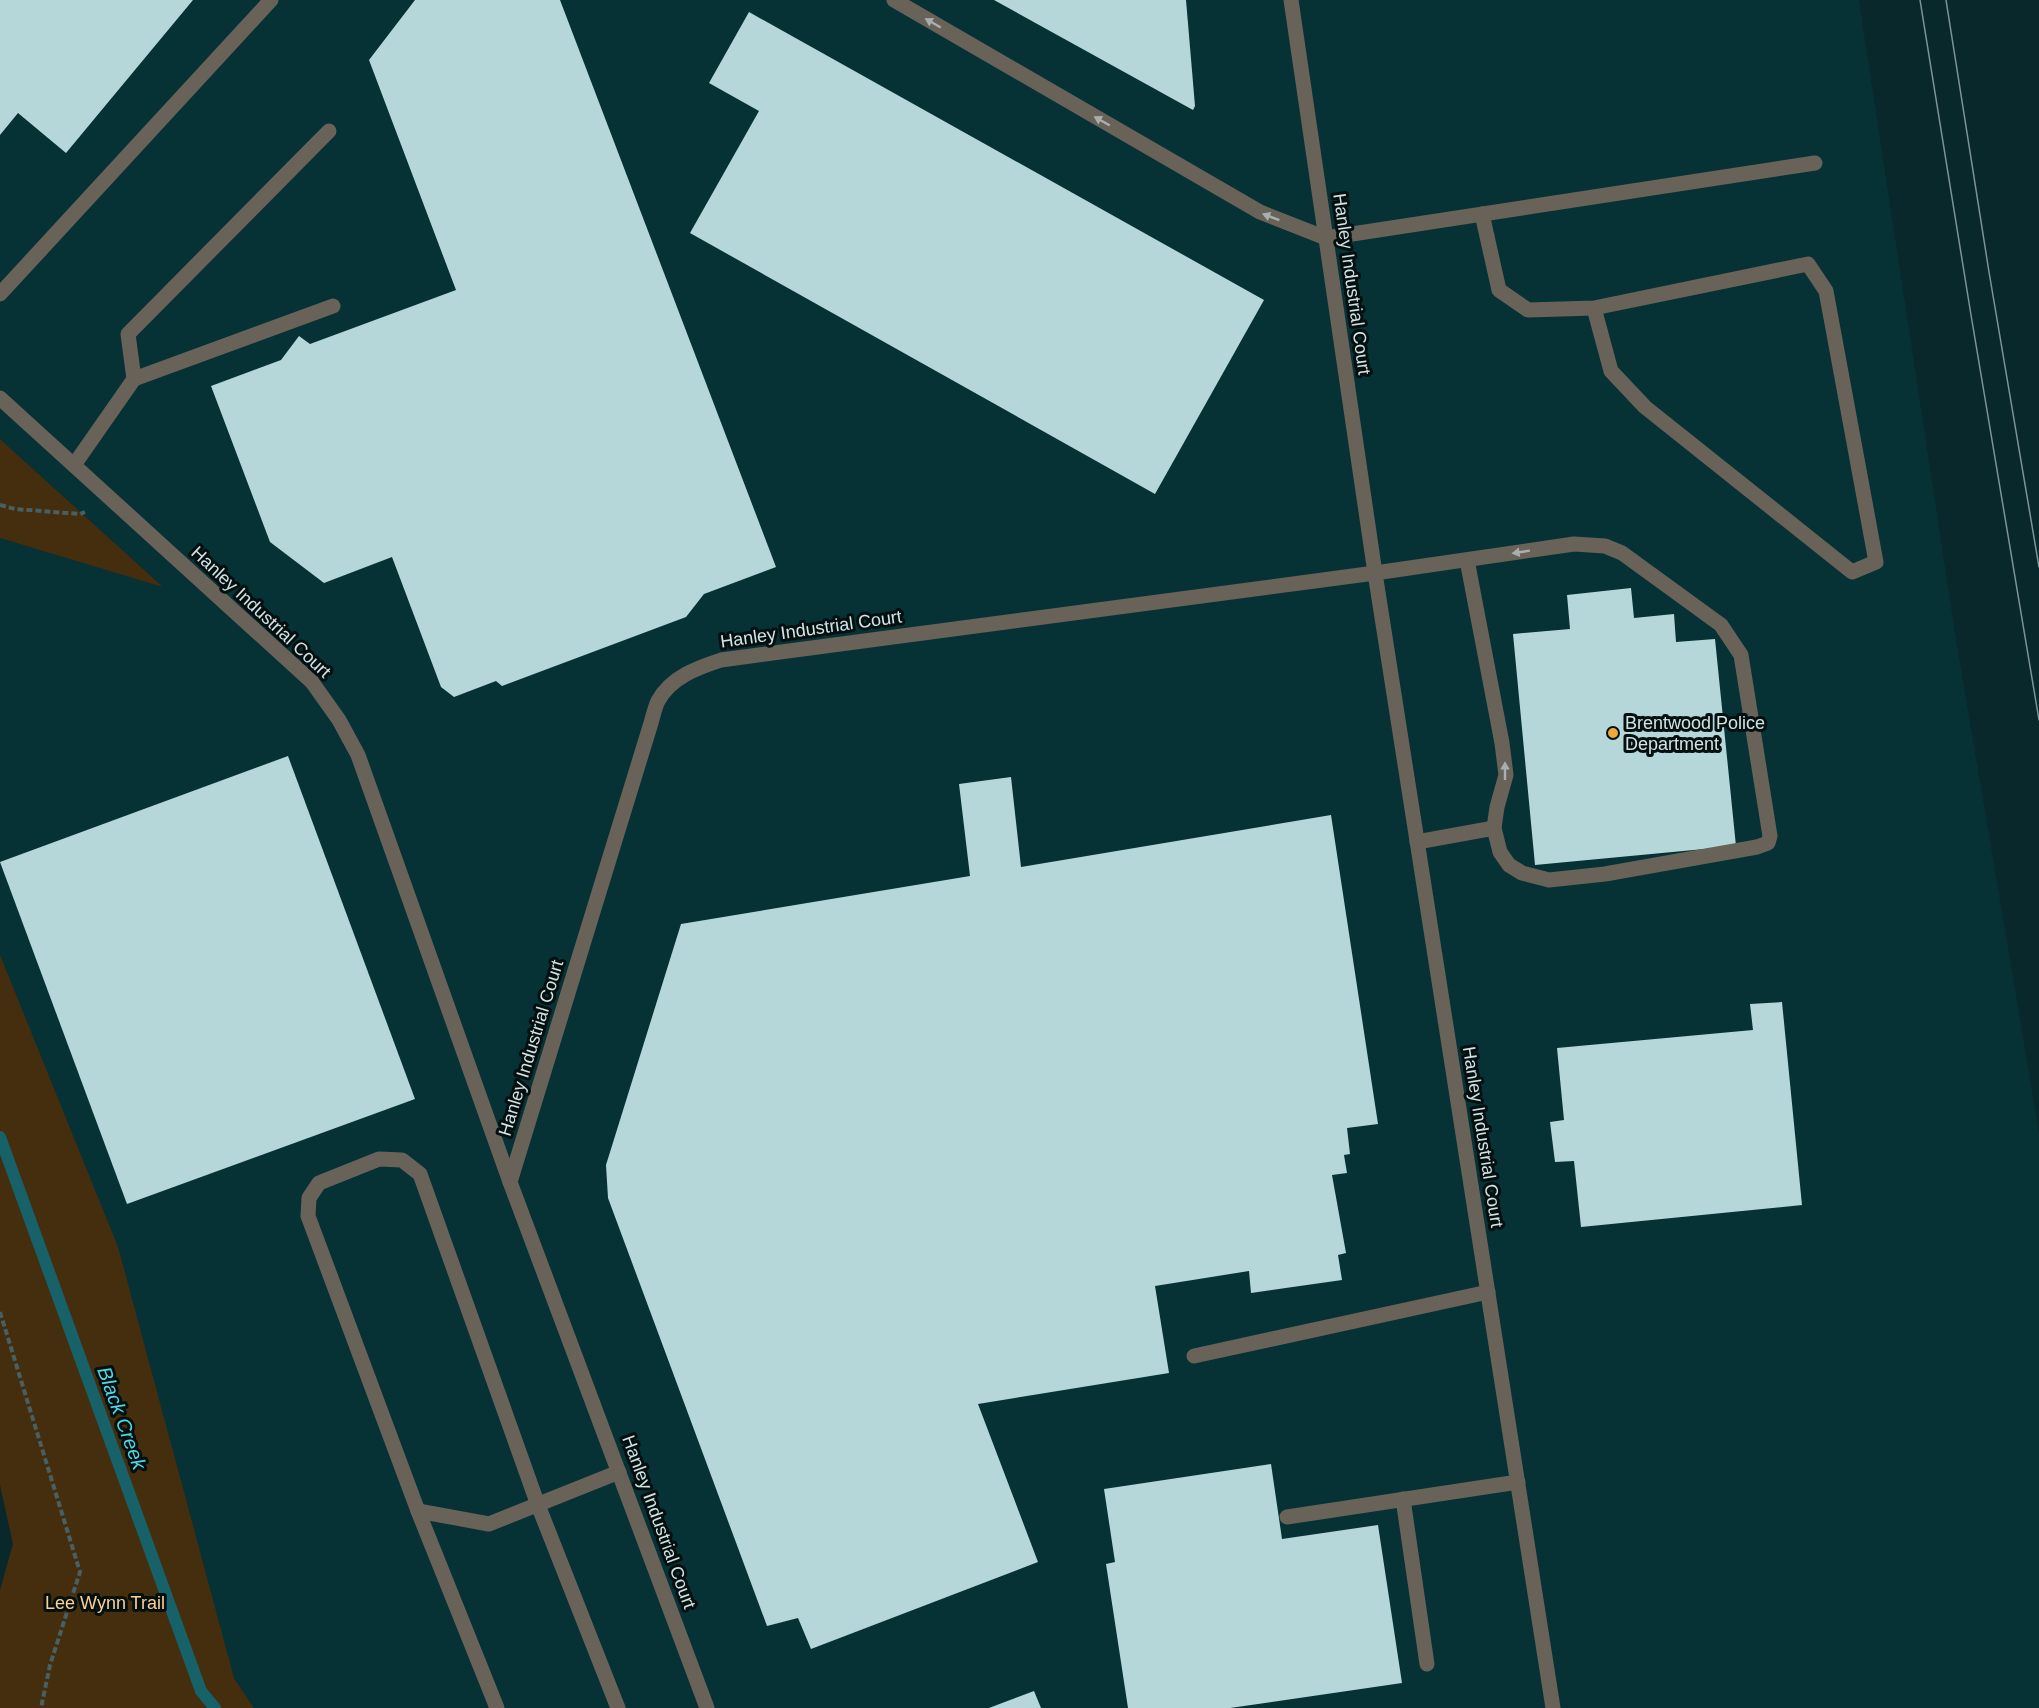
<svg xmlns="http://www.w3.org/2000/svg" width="2039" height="1708" viewBox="0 0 2039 1708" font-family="Arial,sans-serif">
<rect width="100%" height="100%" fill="#09282b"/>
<path fill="#063236" d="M 0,0 L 1859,0 L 1955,633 L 2039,1132 L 2039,1708 L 254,1708 L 234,1678 L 0,1020 L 0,538 L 162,586 L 0,439 Z"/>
<g fill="#442e0d">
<path d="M 0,439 L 163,587 L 0,538 Z"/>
<path d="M 0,955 L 118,1247 L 234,1678 L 254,1708 L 0,1708 L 0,1590 L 13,1544 L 0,1485 Z"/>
</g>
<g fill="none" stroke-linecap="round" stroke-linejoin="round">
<path stroke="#176168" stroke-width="12" d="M 0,1137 L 201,1691 L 215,1708"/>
</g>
<g fill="#b5d7da">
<path d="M 0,0 L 193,0 L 66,153 L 18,113 L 0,135 Z"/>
<path d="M 415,0 L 560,0 L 776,567 L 704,594 L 686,617 L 502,686 L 496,681 L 454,697 L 441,687 L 392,557 L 324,583 L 270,542 L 211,386 L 281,360 L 299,336 L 310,344 L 456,290 L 369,60 Z"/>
<path d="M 994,0 L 1186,0 L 1195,106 L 1193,110 Z"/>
<path d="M 749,12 L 1264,300 L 1155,494 L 690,233 L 759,111 L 709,83 Z"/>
<path d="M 1631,588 L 1634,618 L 1674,614 L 1676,642 L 1715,639 L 1736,846 L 1535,865 L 1513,634 L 1570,629 L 1567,595 Z"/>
<path d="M 288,756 L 415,1099 L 127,1204 L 0,862 Z"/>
<path d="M 1011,777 L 1021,867 L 1331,815 L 1378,1124 L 1347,1128 L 1350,1154 L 1344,1155 L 1347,1173 L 1332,1175 L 1346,1253 L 1338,1255 L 1342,1280 L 1251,1293 L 1249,1271 L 1155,1286 L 1169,1373 L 978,1404 L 1038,1562 L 811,1649 L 798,1618 L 767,1626 L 608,1198 L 606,1165 L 681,924 L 970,876 L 959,784 Z"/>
<path d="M 1782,1002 L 1802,1205 L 1581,1227 L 1574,1161 L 1555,1162 L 1550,1122 L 1564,1120 L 1557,1048 L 1753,1030 L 1750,1004 Z"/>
<path d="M 1271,1464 L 1282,1539 L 1378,1525 L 1402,1683 L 1230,1708 L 1128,1708 L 1106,1564 L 1115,1562 L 1104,1489 Z"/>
<path d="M 1034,1691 L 1041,1708 L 989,1708 Z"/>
</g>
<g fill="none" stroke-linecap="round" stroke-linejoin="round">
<g stroke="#466063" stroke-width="4" stroke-dasharray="6 3" stroke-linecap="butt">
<path d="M 0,505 L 15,509 L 80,514 L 85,512"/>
<path d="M 0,1312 L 80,1572 L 50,1665 L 41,1708"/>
</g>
<g stroke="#696259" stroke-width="15">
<path d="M 894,0 L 1260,212 L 1326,238 L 1815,163"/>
<path d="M 1291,0 L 1375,573 L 1553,1708"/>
<path d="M 1482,214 L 1499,290 L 1528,310 L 1594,308 L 1808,264 L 1826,291 L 1876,562 L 1852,572 L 1645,407 L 1611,371 L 1594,308"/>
<path d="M 0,294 L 271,0"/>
<path d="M 134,379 L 333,306"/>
<path d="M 0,398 L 312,682 L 339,720 L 358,755 L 510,1182 L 707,1708"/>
<path d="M 74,465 L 134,379 L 128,334 L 329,131"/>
<path d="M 1467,560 L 1502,743 L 1506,775 L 1497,807 L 1494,828"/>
<path d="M 510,1182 L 651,723 C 653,716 655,707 658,701 C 671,677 697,668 721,660 L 1375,573 L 1574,544 L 1605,546 L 1622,553 L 1721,625 L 1741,655 L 1770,836 L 1768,843 L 1757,847 L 1605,874 L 1549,880 L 1522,873 L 1509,865 L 1500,852 L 1494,828 L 1417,842"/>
<path d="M 1194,1356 L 1488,1292"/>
<path d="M 1403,1499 L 1427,1664"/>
<path d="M 418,1511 L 489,1524 L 619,1472"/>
<path d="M 1287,1517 L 1518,1482"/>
<path d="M 497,1708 L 418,1511 L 308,1216 L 309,1198 L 319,1183 L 379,1159 L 402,1160 L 420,1174 L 538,1505 L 618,1708"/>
</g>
<g stroke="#7d9396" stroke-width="1.5">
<path d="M 1920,0 L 1971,315 L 2039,720"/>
<path d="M 1946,0 L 1989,272 L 2039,567"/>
</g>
</g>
<defs><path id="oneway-solid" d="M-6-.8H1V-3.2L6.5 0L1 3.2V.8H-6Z" transform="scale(1.5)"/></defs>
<g fill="#a9afad">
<use href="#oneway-solid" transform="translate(933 23) rotate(-150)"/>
<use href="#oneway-solid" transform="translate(1102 121) rotate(-150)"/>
<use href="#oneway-solid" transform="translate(1271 217) rotate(-159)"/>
<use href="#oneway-solid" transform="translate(1521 552) rotate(171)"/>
<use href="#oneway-solid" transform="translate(1505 771) rotate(-90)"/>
</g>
<circle fill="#eda83b" stroke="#040f10" stroke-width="2" cx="1613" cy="733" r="6"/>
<g text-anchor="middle" stroke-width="6" stroke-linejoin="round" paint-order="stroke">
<g font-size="18" fill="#d3e3e5" stroke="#040f10">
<text transform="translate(1352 284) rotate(82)" y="6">Hanley Industrial Court</text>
<text transform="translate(261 612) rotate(43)" y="6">Hanley Industrial Court</text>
<text transform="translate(811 629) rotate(-8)" y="6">Hanley Industrial Court</text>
<text transform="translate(531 1048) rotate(-73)" y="6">Hanley Industrial Court</text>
<text transform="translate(1483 1137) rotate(81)" y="6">Hanley Industrial Court</text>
<text transform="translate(659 1522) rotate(70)" y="6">Hanley Industrial Court</text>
</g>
<g font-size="18" fill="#d3e3e5" stroke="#040f10" text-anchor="start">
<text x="1625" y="729">Brentwood Police<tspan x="1625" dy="21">Department</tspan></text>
</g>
<g font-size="18" fill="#fdd092" stroke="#040f10">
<text x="105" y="1609">Lee Wynn Trail</text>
</g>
<g font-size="20" font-style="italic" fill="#4fd8e5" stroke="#040f10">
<text transform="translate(122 1418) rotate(70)" y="7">Black Creek</text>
</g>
</g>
</svg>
